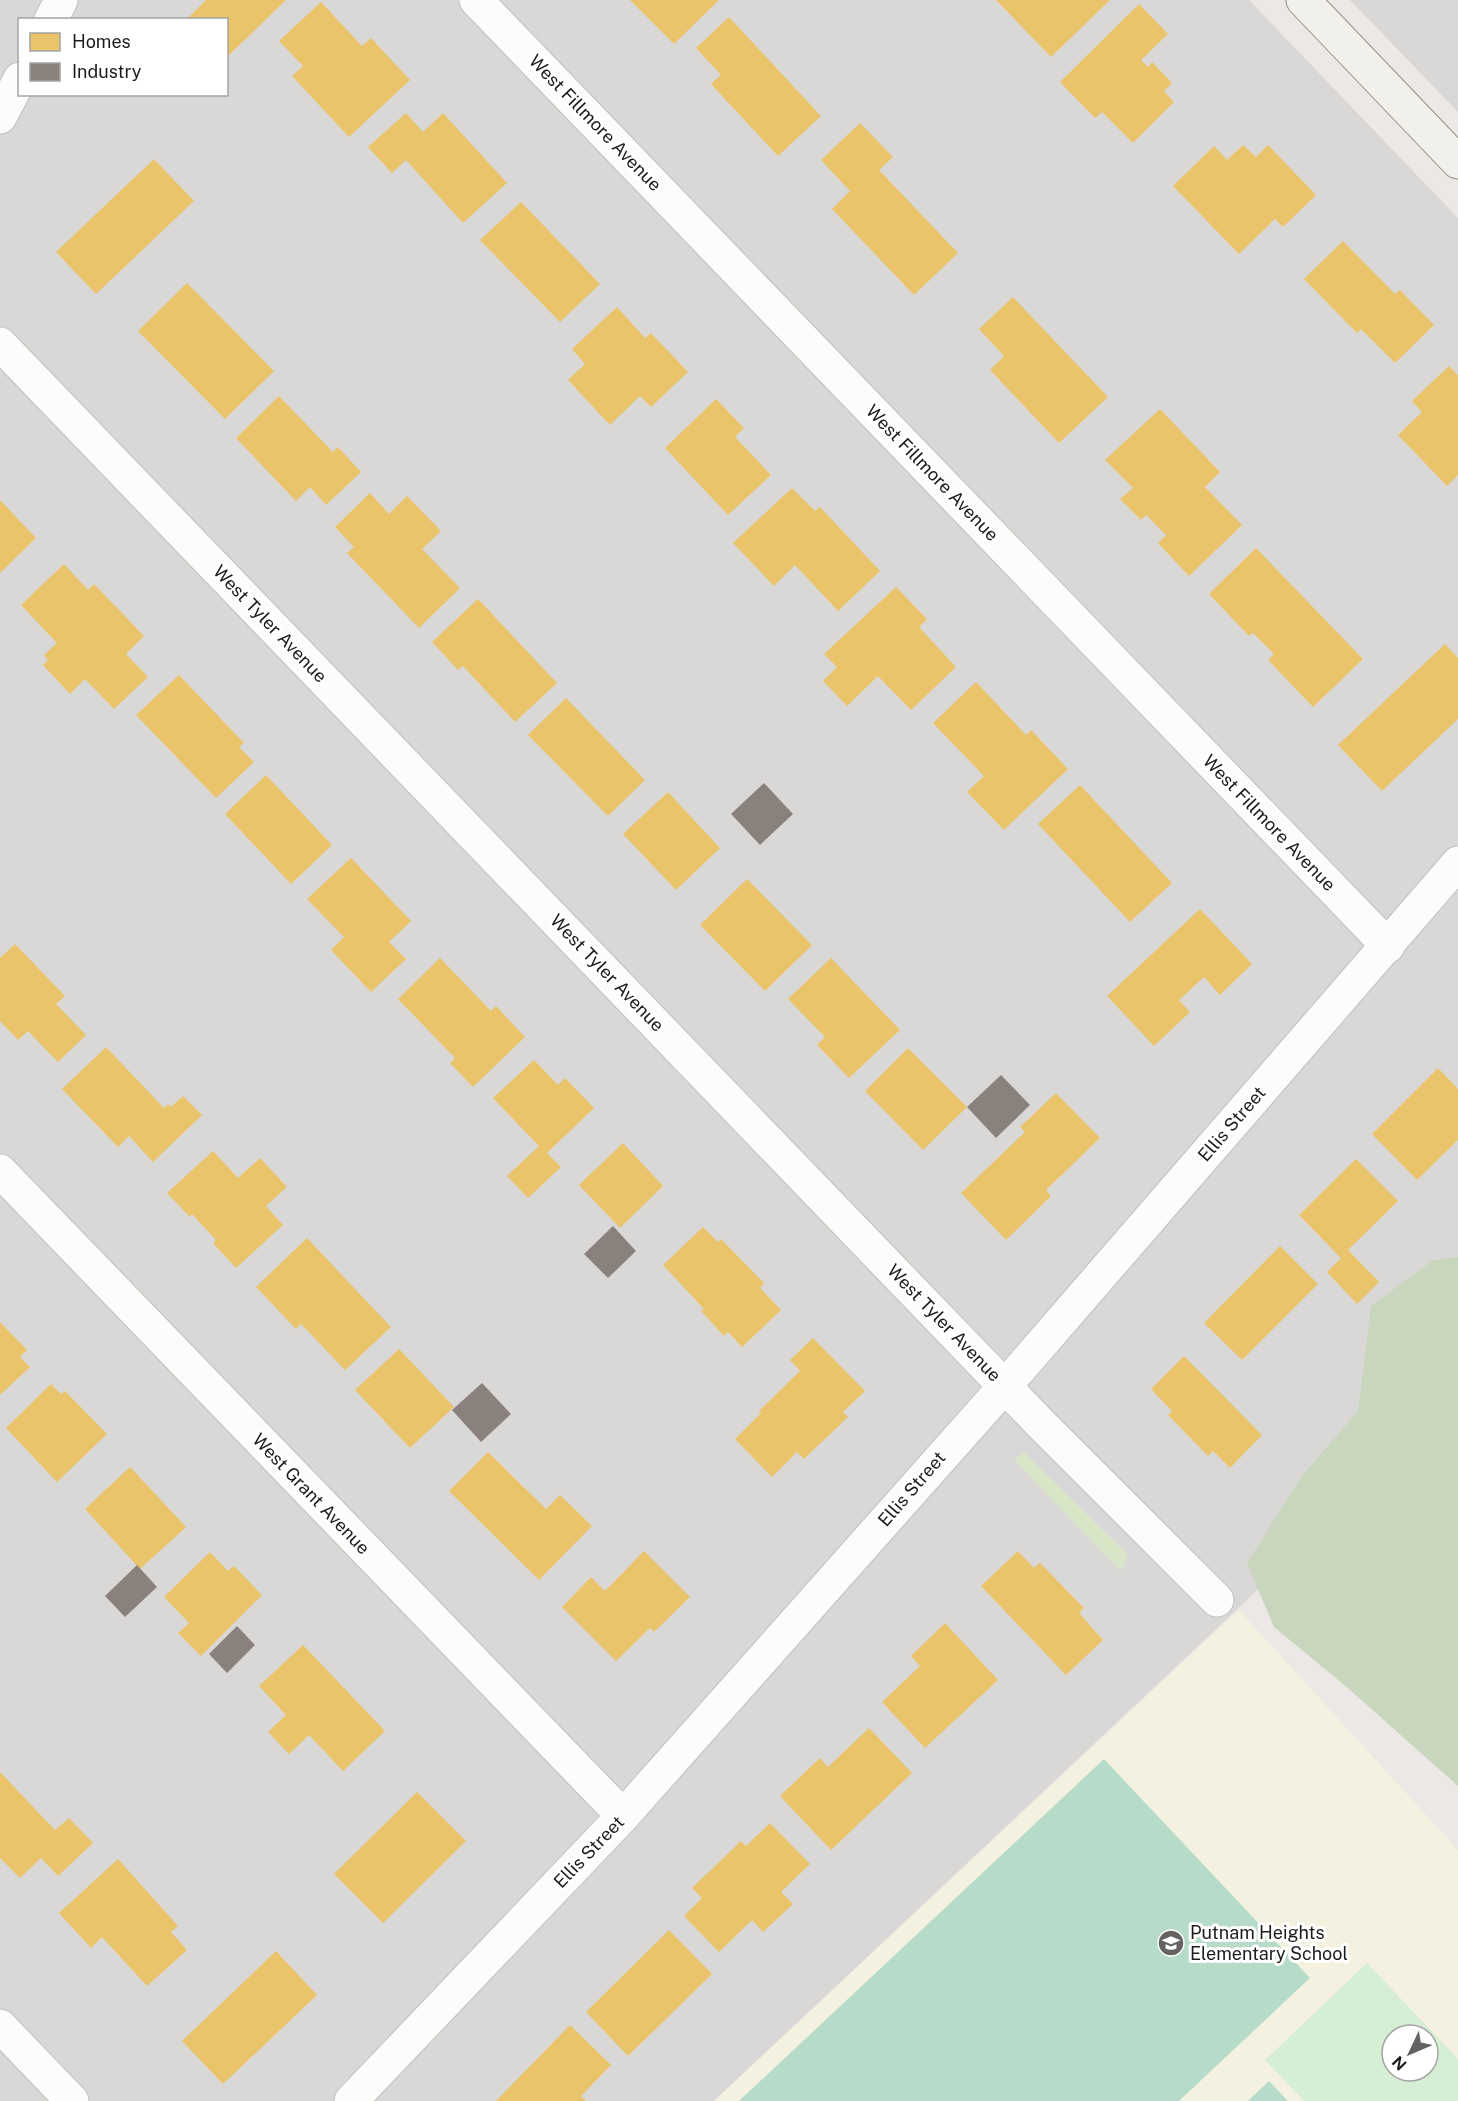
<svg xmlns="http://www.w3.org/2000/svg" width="1458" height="2101" viewBox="0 0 1458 2101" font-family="'Public Sans',sans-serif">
<rect width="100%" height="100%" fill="#ebe8e5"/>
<g fill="#dad8d7" fill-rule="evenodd">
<path d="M 0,0 L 1249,0 L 1458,218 L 1458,1491 L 1414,1443 L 714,2101 L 0,2101 ZM 20,20 L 226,20 L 226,94 L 20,94 Z"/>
<path d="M 1350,0 L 1458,0 L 1458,112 Z"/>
</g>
<path fill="#f4f1e1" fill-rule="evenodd" d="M 1239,1610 L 1458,1850 L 1458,2101 L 714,2101 ZM 1392,2035 L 1428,2035 L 1428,2071 L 1392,2071 Z"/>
<path fill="#d9e5c7" d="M 1024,1452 L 1128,1555 L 1121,1571 L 1014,1460 Z"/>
<path fill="#c8d6bd" d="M 1458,1257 L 1458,1786 L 1349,1689 L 1274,1627 L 1247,1563 L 1301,1477 L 1358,1411 L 1371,1306 L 1433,1260 Z"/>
<path fill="#d6eed3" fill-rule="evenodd" d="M 1367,1963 L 1458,2059 L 1458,2101 L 1304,2101 L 1265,2060 ZM 1392,2035 L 1428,2035 L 1428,2071 L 1392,2071 Z"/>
<g fill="#b6dcc9">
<path d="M 1104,1759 L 1310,1978 L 1179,2101 L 739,2101 Z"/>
<path d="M 1269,2081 L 1288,2101 L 1248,2101 Z"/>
</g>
<g fill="#e9c46a">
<path d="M 206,0 L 286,0 L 226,58 L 226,20 L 186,20 Z"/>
<path d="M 630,0 L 719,0 L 674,44 Z"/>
<path d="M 996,0 L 1110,0 L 1051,57 Z"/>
<path d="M 321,2 L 362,46 L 371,38 L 410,80 L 349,137 L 292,76 L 303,66 L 279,41 Z"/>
<path d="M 1139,4 L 1168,34 L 1141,60 L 1148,67 L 1152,62 L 1172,83 L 1164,91 L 1174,102 L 1133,143 L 1102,112 L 1095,118 L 1060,82 Z"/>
<path d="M 729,17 L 821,116 L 778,156 L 711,84 L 721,75 L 696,48 Z"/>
<path d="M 406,113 L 423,132 L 443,113 L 507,183 L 463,223 L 406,160 L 392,173 L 368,147 Z"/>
<path d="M 860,123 L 893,157 L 879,170 L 958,253 L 914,295 L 832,209 L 850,191 L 821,160 Z"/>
<path d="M 1243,145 L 1256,157 L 1268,145 L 1316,195 L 1283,227 L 1275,219 L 1239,254 L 1173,186 L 1214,146 L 1227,160 Z"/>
<path d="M 154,159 L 194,201 L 96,294 L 56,252 Z"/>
<path d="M 521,202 L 600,284 L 560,322 L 480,240 Z"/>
<path d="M 1343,241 L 1395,294 L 1400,290 L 1434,325 L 1395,363 L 1361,329 L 1357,333 L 1304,279 Z"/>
<path d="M 187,283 L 274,371 L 225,419 L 138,331 Z"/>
<path d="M 1013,297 L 1108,397 L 1059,443 L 990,370 L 1004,356 L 979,329 Z"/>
<path d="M 617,307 L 645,338 L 651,333 L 688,372 L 651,407 L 640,396 L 610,425 L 568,380 L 585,364 L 572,349 Z"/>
<path d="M 1449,366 L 1458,375 L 1458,475 L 1447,486 L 1398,435 L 1422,412 L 1412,401 Z"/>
<path d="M 279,396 L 333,452 L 338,447 L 361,472 L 326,505 L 310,487 L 296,501 L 236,438 Z"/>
<path d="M 716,399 L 744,428 L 735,437 L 771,475 L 728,515 L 665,448 Z"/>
<path d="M 1160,409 L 1220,472 L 1205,487 L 1242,525 L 1189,576 L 1158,543 L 1166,535 L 1146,515 L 1141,520 L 1120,499 L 1133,488 L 1105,460 Z"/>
<path d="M 792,488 L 815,511 L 820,507 L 880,571 L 838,611 L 795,565 L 774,586 L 733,543 Z"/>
<path d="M 370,493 L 389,514 L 407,496 L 441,531 L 422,549 L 460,588 L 419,628 L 347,553 L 354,547 L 335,527 Z"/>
<path d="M 0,500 L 36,538 L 0,573 Z"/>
<path d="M 1256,548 L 1363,659 L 1313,707 L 1268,660 L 1274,654 L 1253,633 L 1249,636 L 1209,594 Z"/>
<path d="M 64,564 L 88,590 L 94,584 L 144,636 L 126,654 L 148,677 L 114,709 L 85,679 L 70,694 L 43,665 L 48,660 L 44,655 L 57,643 L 21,605 Z"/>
<path d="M 896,587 L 927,619 L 919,627 L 956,667 L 911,710 L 878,676 L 847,706 L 823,681 L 837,667 L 824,654 Z"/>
<path d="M 478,599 L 557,683 L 515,722 L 463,666 L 458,670 L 432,642 Z"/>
<path d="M 1445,644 L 1458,658 L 1458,719 L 1382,791 L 1338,745 Z"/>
<path d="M 179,675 L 244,743 L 239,747 L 254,762 L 216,798 L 136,715 Z"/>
<path d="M 976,682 L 1026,735 L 1031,730 L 1068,769 L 1004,830 L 967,792 L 984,776 L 933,723 Z"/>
<path d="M 566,698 L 645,780 L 608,816 L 528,735 Z"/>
<path d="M 266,775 L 332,845 L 291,884 L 225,814 Z"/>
<path d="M 1080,785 L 1172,883 L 1130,922 L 1038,824 Z"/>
<path d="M 668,792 L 720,848 L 676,890 L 623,834 Z"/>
<path d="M 351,858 L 411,921 L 389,942 L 406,959 L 371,992 L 331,950 L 344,937 L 307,899 Z"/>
<path d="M 747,879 L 812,945 L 765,991 L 700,925 Z"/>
<path d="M 1200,909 L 1252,964 L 1220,995 L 1204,977 L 1179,1000 L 1190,1012 L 1154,1046 L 1107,996 Z"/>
<path d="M 15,944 L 65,996 L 56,1004 L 86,1035 L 58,1062 L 28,1031 L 18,1040 L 0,1021 L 0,958 Z"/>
<path d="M 440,958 L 491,1011 L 496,1006 L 525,1037 L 473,1087 L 450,1063 L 455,1058 L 398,999 Z"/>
<path d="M 831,958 L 900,1030 L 849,1078 L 817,1045 L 825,1037 L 788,999 Z"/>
<path d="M 106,1047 L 164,1108 L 168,1104 L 171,1107 L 183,1096 L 202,1115 L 153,1162 L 129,1136 L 118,1147 L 62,1089 Z"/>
<path d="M 908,1048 L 967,1107 L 923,1150 L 865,1091 Z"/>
<path d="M 534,1060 L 558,1085 L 565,1078 L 594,1108 L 547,1153 L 561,1167 L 528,1198 L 507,1176 L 539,1146 L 493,1098 Z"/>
<path d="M 1438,1068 L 1458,1089 L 1458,1140 L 1417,1180 L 1372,1134 Z"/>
<path d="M 1056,1093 L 1100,1138 L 1046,1190 L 1051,1196 L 1006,1240 L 961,1193 L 1025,1132 L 1020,1127 Z"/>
<path d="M 623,1143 L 663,1186 L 620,1228 L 579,1185 Z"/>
<path d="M 213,1151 L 238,1178 L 260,1158 L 287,1187 L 266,1206 L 283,1225 L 236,1268 L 213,1243 L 216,1240 L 192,1214 L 190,1217 L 167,1193 Z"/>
<path d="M 1356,1159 L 1398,1201 L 1348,1250 L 1379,1282 L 1357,1304 L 1327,1272 L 1341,1258 L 1299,1215 Z"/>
<path d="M 703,1227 L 718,1242 L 721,1239 L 764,1283 L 760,1288 L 781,1310 L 742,1347 L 728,1332 L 724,1336 L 701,1311 L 704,1309 L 663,1265 Z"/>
<path d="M 307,1238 L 391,1327 L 345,1370 L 301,1324 L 296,1329 L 256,1287 Z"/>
<path d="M 1280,1246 L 1318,1284 L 1242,1360 L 1204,1323 Z"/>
<path d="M 0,1322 L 27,1350 L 20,1357 L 30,1367 L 0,1395 Z"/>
<path d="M 813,1338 L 865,1391 L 843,1412 L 848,1417 L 804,1459 L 797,1452 L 772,1477 L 735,1439 L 761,1413 L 759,1411 L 800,1371 L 790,1360 Z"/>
<path d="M 399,1349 L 454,1407 L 410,1448 L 355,1390 Z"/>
<path d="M 1184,1356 L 1262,1435 L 1230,1468 L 1213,1451 L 1208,1456 L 1168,1415 L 1172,1411 L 1151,1389 Z"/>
<path d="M 51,1384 L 61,1394 L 65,1391 L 107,1434 L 57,1482 L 6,1428 Z"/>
<path d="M 488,1452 L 546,1509 L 560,1495 L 592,1526 L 539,1580 L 449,1491 Z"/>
<path d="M 130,1467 L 186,1527 L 140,1569 L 85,1509 Z"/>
<path d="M 644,1551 L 690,1597 L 654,1632 L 650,1628 L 616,1661 L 562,1607 L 591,1577 L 605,1591 Z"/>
<path d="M 1018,1551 L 1034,1568 L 1040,1563 L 1084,1608 L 1079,1613 L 1103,1640 L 1066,1675 L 981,1586 Z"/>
<path d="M 210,1552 L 228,1571 L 234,1566 L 262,1595 L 201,1656 L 178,1633 L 189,1623 L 164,1597 Z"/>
<path d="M 945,1623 L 998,1680 L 925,1748 L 882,1702 L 920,1666 L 911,1656 Z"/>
<path d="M 303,1645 L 385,1731 L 343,1771 L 309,1735 L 289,1754 L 268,1732 L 286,1715 L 259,1686 Z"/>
<path d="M 869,1728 L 912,1773 L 831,1850 L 780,1796 L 820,1758 L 828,1767 Z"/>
<path d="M 0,1772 L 55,1830 L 69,1818 L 93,1843 L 58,1876 L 41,1858 L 20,1878 L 0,1858 Z"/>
<path d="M 417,1792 L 466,1841 L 383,1923 L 334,1874 Z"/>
<path d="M 770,1823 L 810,1864 L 781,1892 L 793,1904 L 763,1932 L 752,1920 L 719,1952 L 684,1916 L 702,1898 L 692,1888 L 741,1841 L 746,1846 Z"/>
<path d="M 118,1859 L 178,1926 L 171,1932 L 187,1950 L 147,1986 L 102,1937 L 91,1948 L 59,1913 Z"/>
<path d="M 669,1930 L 712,1974 L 628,2056 L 586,2012 Z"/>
<path d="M 276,1951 L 317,1995 L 223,2084 L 182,2041 Z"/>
<path d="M 570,2025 L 611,2065 L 581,2096 L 586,2101 L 496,2101 Z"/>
</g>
<g fill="#8a817c">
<path d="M 764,783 L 793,814 L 760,845 L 731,814 Z"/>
<path d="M 1001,1075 L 1030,1105 L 996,1138 L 967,1107 Z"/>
<path d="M 613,1226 L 636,1251 L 608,1278 L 584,1254 Z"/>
<path d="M 482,1383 L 511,1414 L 481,1442 L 452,1410 Z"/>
<path d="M 137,1565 L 157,1587 L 125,1617 L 105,1596 Z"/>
<path d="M 237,1626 L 255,1645 L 227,1673 L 209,1654 Z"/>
</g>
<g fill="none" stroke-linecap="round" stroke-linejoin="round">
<defs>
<g id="street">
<path d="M 476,0 L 1388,946"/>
<path d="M 51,20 L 61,0"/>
<path d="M 0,117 L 20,79"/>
<path d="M 0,344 L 1041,1424 L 1217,1600"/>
<path d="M 0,1171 L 623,1816"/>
<path d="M 0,2026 L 72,2101"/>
<path d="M 351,2101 L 623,1816 L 1005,1386 L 1458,863"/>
</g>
<path id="secondary" d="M 1303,0 L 1458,162"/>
</defs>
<use href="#street" stroke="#c0bfbd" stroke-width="35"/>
<use href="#secondary" stroke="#929180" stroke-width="35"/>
<use href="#street" stroke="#fcfcfb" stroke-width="33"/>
<use href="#secondary" stroke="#f2f0ea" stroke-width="33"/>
</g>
<defs>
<symbol id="school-disc" viewBox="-11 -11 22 22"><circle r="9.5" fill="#646362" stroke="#fff"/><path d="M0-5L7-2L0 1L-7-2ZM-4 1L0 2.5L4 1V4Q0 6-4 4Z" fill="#fff"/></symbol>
</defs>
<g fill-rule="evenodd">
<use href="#school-disc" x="1156" y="1928" width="30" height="30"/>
</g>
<g text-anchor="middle" stroke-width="6" stroke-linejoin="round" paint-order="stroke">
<g font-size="18" fill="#1c1c1c" stroke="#fff">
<text transform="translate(595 123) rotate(46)" y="6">West Fillmore Avenue</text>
<text transform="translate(932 473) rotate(46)" y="6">West Fillmore Avenue</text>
<text transform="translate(270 624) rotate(46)" y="6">West Tyler Avenue</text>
<text transform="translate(1269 823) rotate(46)" y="6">West Fillmore Avenue</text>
<text transform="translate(607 973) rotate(46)" y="6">West Tyler Avenue</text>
<text transform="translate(1232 1124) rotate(-49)" y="6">Ellis Street</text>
<text transform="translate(944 1323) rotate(46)" y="6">West Tyler Avenue</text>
<text transform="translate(912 1489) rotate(-49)" y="6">Ellis Street</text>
<text transform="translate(311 1494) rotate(46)" y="6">West Grant Avenue</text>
<text transform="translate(589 1852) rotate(-46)" y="6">Ellis Street</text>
</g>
<g font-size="18" fill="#1c1c1c" stroke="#fff" text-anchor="start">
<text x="1190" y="1939">Putnam Heights<tspan x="1190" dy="21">Elementary School</tspan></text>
</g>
</g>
<rect x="18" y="18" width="210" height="78" fill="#ffffff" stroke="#a4a4a4" stroke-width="1.5"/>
<rect x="30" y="33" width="30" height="18" fill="#e9c46a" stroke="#a4a4a4" stroke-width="1.5"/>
<text x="72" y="48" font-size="18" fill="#1c1c1c">Homes</text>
<rect x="30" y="63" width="30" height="18" fill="#8a817c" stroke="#a4a4a4" stroke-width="1.5"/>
<text x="72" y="78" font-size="18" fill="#1c1c1c">Industry</text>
<g transform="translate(1410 2053) rotate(226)"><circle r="28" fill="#ffffff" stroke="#a4a4a4" stroke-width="1.5"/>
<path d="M0-4.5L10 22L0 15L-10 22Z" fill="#646362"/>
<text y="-9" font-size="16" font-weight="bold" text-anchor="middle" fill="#1c1c1c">N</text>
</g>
</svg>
